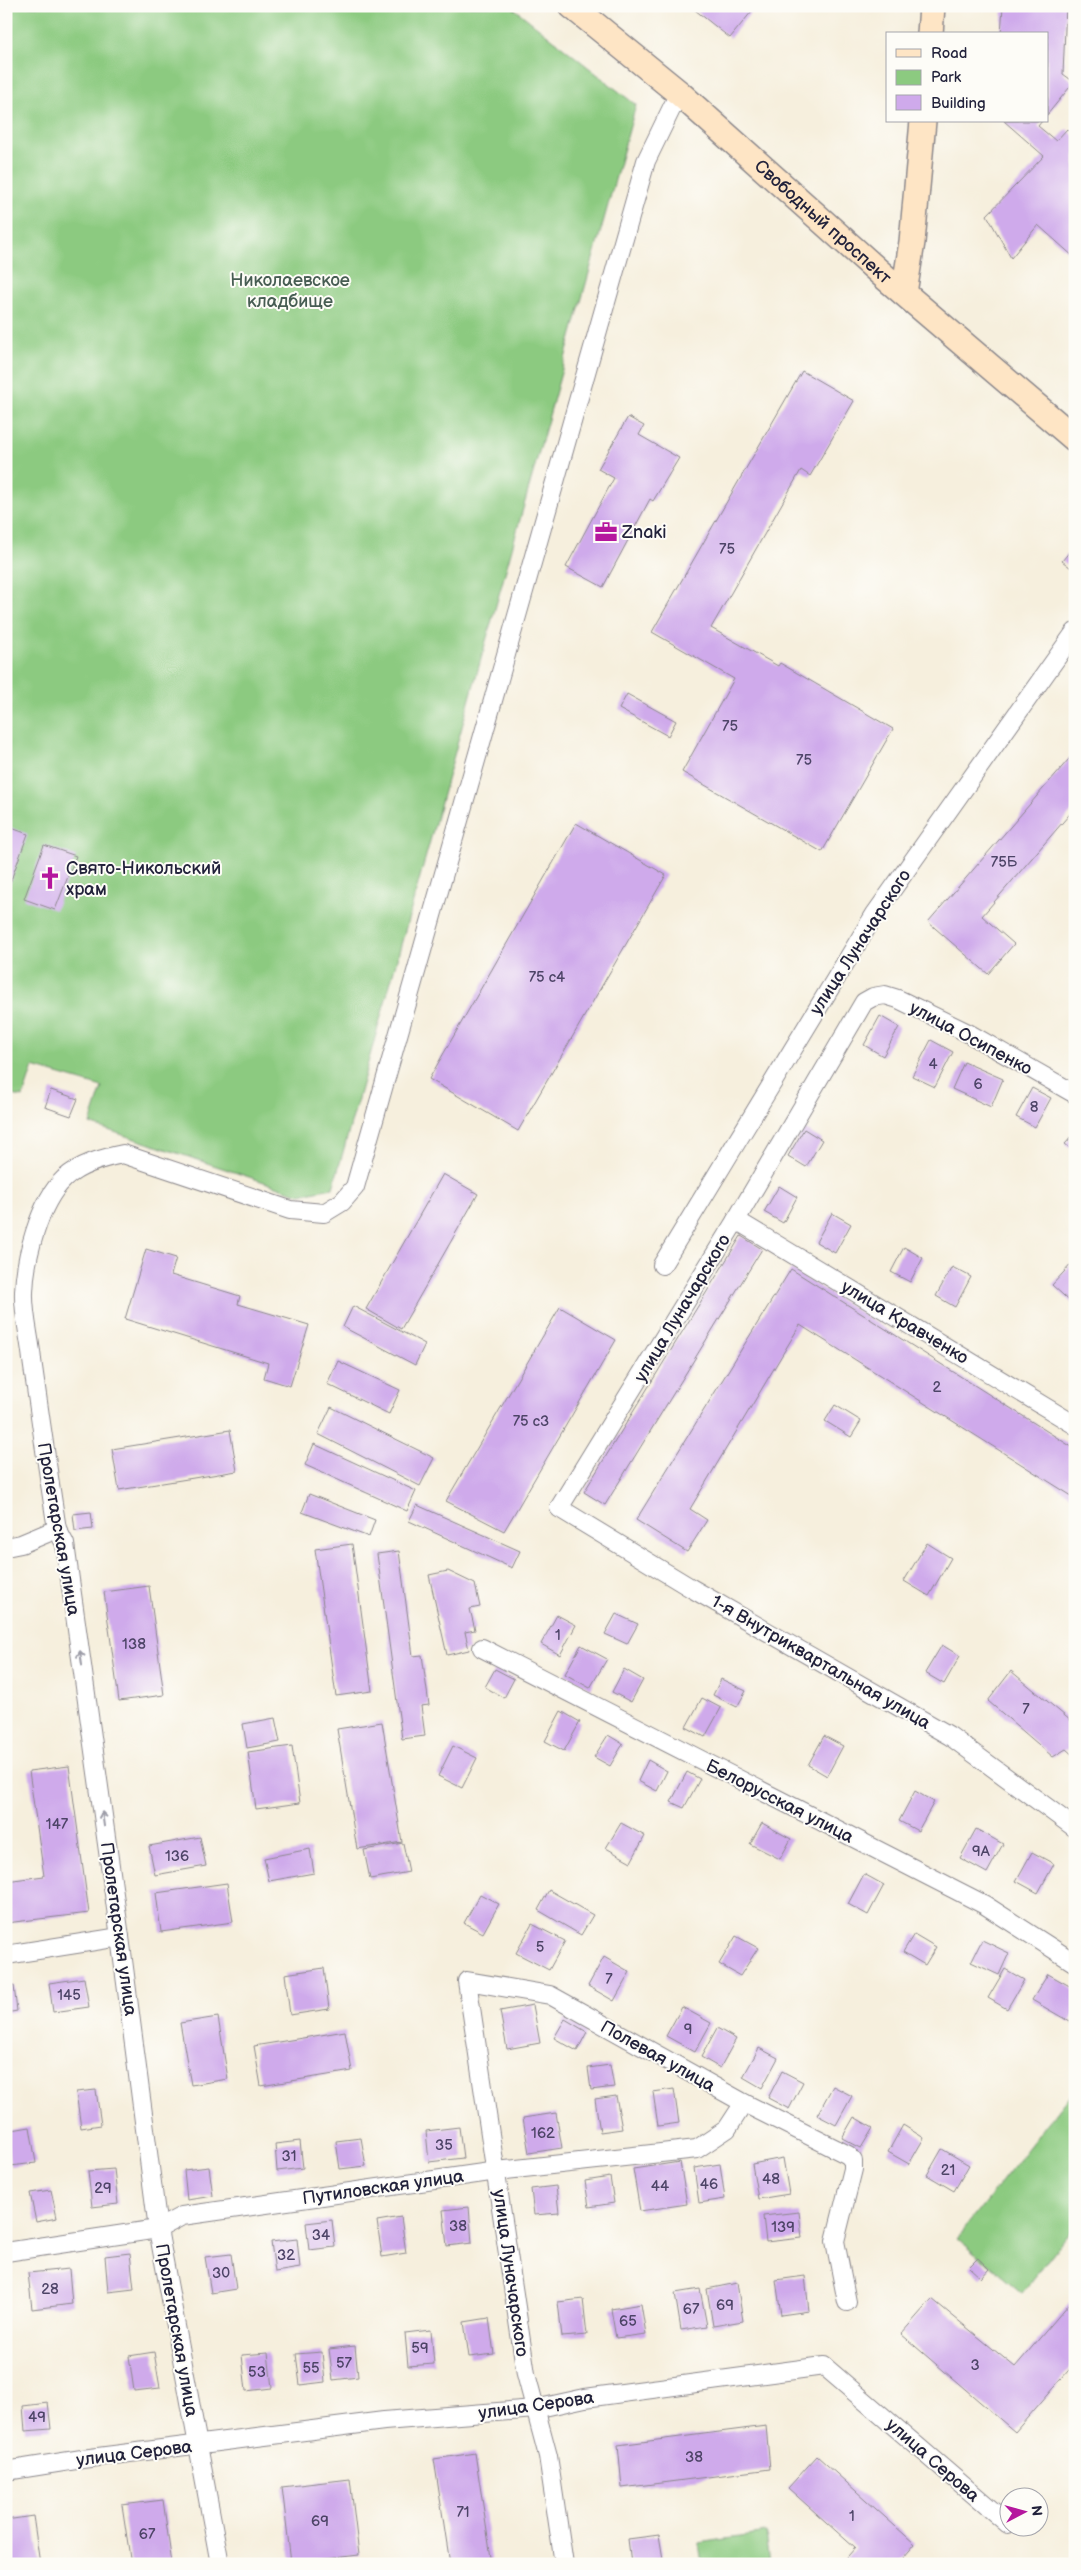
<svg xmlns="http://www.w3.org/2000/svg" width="1081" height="2570" viewBox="0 0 1081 2570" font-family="'Balsamiq Sans',sans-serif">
<rect width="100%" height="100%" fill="#fdfcf7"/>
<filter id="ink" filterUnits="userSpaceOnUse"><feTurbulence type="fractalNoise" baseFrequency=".02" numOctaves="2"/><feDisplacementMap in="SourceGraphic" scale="10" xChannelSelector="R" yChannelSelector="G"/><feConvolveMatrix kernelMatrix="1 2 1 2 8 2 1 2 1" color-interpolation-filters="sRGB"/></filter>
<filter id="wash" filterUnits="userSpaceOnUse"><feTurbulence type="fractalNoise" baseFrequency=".0096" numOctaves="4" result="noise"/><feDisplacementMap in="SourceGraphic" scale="20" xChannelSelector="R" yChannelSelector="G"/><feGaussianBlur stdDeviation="1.12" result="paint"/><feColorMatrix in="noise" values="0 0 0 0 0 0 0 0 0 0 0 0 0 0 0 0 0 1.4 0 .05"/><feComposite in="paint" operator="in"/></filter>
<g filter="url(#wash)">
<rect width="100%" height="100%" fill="#f6efdd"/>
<g fill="#8cca80" stroke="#57765e">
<path d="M 6,6 L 511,6 L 636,105 L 333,1188 L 300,1194 L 90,1124 L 102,1087 L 33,1067 L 23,1097 L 6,1094 Z"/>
<path d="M 1075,2088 L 1075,2225 L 1022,2293 L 957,2238 Z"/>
<path d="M 766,2533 L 770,2564 L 702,2564 L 699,2543 Z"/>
</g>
<g id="blocks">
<g fill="#cfaaeb">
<path d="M 690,6 L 756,6 L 730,38 Z"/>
<path d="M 1003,6 L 1066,6 L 1063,74 L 1074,82 L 1047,115 L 1047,34 L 1001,34 Z"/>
<path d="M 1004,121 L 1042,121 L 1038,126 L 1056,141 L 1067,129 L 1075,137 L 1075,258 L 1038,225 L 1011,258 L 987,215 L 1044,156 Z"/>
<path d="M 802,371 L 854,401 L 810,476 L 801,470 L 711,628 L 778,666 L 780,663 L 893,729 L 822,852 L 682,772 L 734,679 L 652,632 Z"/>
<path d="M 628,417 L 644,426 L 639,435 L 679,458 L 653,501 L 650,499 L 603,587 L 566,567 L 614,478 L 598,469 Z"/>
<path d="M 1075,545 L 1075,571 L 1062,561 Z"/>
<path d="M 627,694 L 676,721 L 668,736 L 619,709 Z"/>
<path d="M 1075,752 L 1075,808 L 982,916 L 1014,944 L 988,974 L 928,922 Z"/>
<path d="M 576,823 L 666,875 L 518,1131 L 429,1079 Z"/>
<path d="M 6,826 L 28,834 L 8,888 L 6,887 Z"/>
<path d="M 44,845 L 76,856 L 55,910 L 24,899 Z"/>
<path d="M 880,1016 L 899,1027 L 883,1056 L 864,1045 Z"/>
<path d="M 931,1040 L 953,1052 L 935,1087 L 912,1076 Z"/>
<path d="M 964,1062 L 1003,1079 L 991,1107 L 952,1089 Z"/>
<path d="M 1032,1088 L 1051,1098 L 1035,1127 L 1016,1117 Z"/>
<path d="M 51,1090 L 78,1099 L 71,1116 L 45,1107 Z"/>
<path d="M 804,1129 L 822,1140 L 806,1167 L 788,1156 Z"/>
<path d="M 1075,1133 L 1075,1152 L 1065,1144 Z"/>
<path d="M 443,1174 L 478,1194 L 401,1329 L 366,1309 Z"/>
<path d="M 779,1186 L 797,1197 L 783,1223 L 764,1212 Z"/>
<path d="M 832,1213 L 851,1224 L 835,1253 L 816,1242 Z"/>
<path d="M 741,1236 L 762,1249 L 605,1505 L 584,1492 Z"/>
<path d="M 904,1247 L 923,1258 L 910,1282 L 891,1272 Z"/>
<path d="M 146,1249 L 176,1258 L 171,1275 L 240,1296 L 238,1304 L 309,1325 L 290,1386 L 264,1378 L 268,1363 L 125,1319 Z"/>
<path d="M 1075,1260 L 1075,1306 L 1052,1285 Z"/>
<path d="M 952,1267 L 971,1277 L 955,1307 L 936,1296 Z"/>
<path d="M 791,1269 L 1075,1449 L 1075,1498 L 800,1325 L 690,1509 L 707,1520 L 687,1552 L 636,1520 Z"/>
<path d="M 353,1306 L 425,1344 L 415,1365 L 343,1327 Z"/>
<path d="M 560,1307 L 616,1340 L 504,1531 L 446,1501 Z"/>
<path d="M 338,1361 L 400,1390 L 389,1414 L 327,1384 Z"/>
<path d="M 835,1405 L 861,1421 L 851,1437 L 825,1421 Z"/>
<path d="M 331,1407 L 434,1458 L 420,1486 L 318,1434 Z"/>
<path d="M 230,1430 L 237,1471 L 119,1490 L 112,1449 Z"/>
<path d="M 314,1444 L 416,1491 L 407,1511 L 305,1465 Z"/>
<path d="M 309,1494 L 375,1520 L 369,1537 L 302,1512 Z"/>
<path d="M 417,1505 L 520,1551 L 512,1568 L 409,1521 Z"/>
<path d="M 91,1512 L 93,1529 L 75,1531 L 73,1514 Z"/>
<path d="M 927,1543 L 951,1558 L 929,1596 L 904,1581 Z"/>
<path d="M 352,1544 L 372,1691 L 336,1696 L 315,1549 Z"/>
<path d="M 399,1551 L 413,1656 L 422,1655 L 429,1705 L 421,1706 L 425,1736 L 402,1739 L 377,1554 Z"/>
<path d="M 448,1571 L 475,1584 L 480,1607 L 470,1609 L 475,1630 L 465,1632 L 469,1650 L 447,1655 L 429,1575 Z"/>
<path d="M 149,1586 L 164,1695 L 119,1701 L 104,1592 Z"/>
<path d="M 616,1614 L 638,1624 L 627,1644 L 605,1634 Z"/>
<path d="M 557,1615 L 576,1625 L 560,1655 L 541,1644 Z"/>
<path d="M 581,1645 L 607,1659 L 590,1688 L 565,1674 Z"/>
<path d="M 942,1645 L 960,1656 L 944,1684 L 925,1673 Z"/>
<path d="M 495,1669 L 514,1679 L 504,1698 L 485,1687 Z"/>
<path d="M 624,1669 L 643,1680 L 631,1702 L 612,1692 Z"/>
<path d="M 1011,1671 L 1071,1721 L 1075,1717 L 1075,1757 L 1066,1749 L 1053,1757 L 988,1701 Z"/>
<path d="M 721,1679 L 746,1691 L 737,1707 L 713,1695 Z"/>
<path d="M 702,1698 L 721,1708 L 705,1737 L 686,1727 Z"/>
<path d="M 561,1711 L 580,1722 L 564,1751 L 545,1741 Z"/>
<path d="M 275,1718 L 280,1742 L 247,1748 L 243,1724 Z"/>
<path d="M 382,1722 L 402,1842 L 357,1849 L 337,1729 Z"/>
<path d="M 608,1735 L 623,1744 L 610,1766 L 594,1757 Z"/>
<path d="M 824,1736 L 843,1746 L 827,1776 L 808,1765 Z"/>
<path d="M 292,1746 L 300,1803 L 256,1809 L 248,1752 Z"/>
<path d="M 453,1746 L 477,1758 L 462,1788 L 438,1776 Z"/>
<path d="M 648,1760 L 667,1771 L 657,1791 L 638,1781 Z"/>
<path d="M 69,1766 L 89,1913 L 6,1923 L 6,1881 L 44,1876 L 29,1771 Z"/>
<path d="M 687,1772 L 700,1779 L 684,1808 L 671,1802 Z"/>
<path d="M 915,1791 L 934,1802 L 918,1831 L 899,1821 Z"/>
<path d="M 621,1823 L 645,1836 L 631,1862 L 606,1848 Z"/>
<path d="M 762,1823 L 791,1839 L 780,1859 L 750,1844 Z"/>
<path d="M 976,1829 L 1003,1844 L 987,1873 L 960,1858 Z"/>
<path d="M 200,1837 L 206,1866 L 155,1875 L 149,1846 Z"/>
<path d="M 403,1843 L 409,1872 L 370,1879 L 364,1850 Z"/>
<path d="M 310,1849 L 314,1873 L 269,1881 L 264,1858 Z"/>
<path d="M 1032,1852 L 1054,1864 L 1038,1893 L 1016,1881 Z"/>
<path d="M 864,1874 L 884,1885 L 868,1915 L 848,1904 Z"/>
<path d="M 227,1883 L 233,1922 L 161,1932 L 156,1893 Z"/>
<path d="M 549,1890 L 593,1915 L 581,1935 L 538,1910 Z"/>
<path d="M 480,1894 L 499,1904 L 483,1933 L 464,1923 Z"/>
<path d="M 532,1924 L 565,1941 L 549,1970 L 516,1953 Z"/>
<path d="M 914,1934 L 936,1947 L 925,1965 L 903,1952 Z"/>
<path d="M 736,1936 L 758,1948 L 740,1976 L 719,1964 Z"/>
<path d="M 982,1940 L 1009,1953 L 999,1975 L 971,1962 Z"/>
<path d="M 604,1957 L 630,1972 L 614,2001 L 588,1986 Z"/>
<path d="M 324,1968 L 329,2009 L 290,2015 L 285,1974 Z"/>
<path d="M 1005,1969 L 1024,1980 L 1007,2009 L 988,1998 Z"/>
<path d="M 1048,1974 L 1075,1989 L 1075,2014 L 1070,2022 L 1032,2000 Z"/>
<path d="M 84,1978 L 89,2007 L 53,2012 L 49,1983 Z"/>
<path d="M 14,1986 L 17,2011 L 6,2013 L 6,1987 Z"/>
<path d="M 533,2005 L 540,2043 L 507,2049 L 500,2011 Z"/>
<path d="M 682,2007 L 711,2023 L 695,2052 L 666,2036 Z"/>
<path d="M 218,2017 L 228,2079 L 191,2085 L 180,2023 Z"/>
<path d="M 565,2019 L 587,2032 L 577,2051 L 554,2038 Z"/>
<path d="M 717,2028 L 736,2039 L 720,2068 L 701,2057 Z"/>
<path d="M 345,2031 L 352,2071 L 261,2086 L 254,2046 Z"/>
<path d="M 759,2048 L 778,2058 L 762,2088 L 743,2077 Z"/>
<path d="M 610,2065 L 614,2087 L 591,2090 L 588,2068 Z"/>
<path d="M 782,2071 L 803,2082 L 789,2109 L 768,2098 Z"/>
<path d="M 833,2086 L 852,2096 L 836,2125 L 817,2115 Z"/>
<path d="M 674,2089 L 679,2123 L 658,2126 L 653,2092 Z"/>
<path d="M 96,2090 L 101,2125 L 81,2128 L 76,2092 Z"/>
<path d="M 616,2096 L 622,2129 L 600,2132 L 595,2099 Z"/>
<path d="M 556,2113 L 562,2148 L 529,2153 L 523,2118 Z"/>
<path d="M 854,2117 L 873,2128 L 861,2148 L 842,2138 Z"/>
<path d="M 903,2125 L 924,2138 L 909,2164 L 888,2152 Z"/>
<path d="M 30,2127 L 36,2163 L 10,2166 L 6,2131 Z"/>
<path d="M 459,2127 L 463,2158 L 429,2162 L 426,2131 Z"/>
<path d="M 361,2138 L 366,2166 L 340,2169 L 336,2141 Z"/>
<path d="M 300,2141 L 303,2168 L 277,2171 L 275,2144 Z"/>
<path d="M 942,2149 L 969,2165 L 954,2191 L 927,2175 Z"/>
<path d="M 783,2158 L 789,2194 L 758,2199 L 752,2164 Z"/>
<path d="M 680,2162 L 687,2204 L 640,2211 L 633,2169 Z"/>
<path d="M 720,2164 L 725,2199 L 699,2203 L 694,2168 Z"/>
<path d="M 209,2167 L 213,2196 L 187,2200 L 184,2170 Z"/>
<path d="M 114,2169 L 118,2204 L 92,2207 L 88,2171 Z"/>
<path d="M 610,2177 L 614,2203 L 589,2207 L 585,2181 Z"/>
<path d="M 556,2186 L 559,2213 L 534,2215 L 531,2189 Z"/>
<path d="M 51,2190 L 57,2218 L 36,2222 L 30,2193 Z"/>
<path d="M 469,2207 L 472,2243 L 447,2246 L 443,2210 Z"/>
<path d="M 799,2212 L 802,2238 L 766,2242 L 763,2216 Z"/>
<path d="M 401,2217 L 406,2253 L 382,2257 L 377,2221 Z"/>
<path d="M 332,2220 L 335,2247 L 309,2250 L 306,2223 Z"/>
<path d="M 297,2239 L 300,2268 L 275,2272 L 271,2242 Z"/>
<path d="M 130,2253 L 134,2289 L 108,2292 L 105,2256 Z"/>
<path d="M 231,2254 L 236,2289 L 211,2293 L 205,2257 Z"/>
<path d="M 978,2258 L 989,2269 L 981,2278 L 969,2267 Z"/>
<path d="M 69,2269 L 72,2304 L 32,2309 L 28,2273 Z"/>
<path d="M 805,2276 L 809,2311 L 781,2315 L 776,2280 Z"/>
<path d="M 737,2283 L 743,2321 L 713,2326 L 707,2289 Z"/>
<path d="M 700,2289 L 707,2326 L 681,2330 L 675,2293 Z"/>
<path d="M 1075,2297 L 1075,2363 L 1015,2432 L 901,2334 L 932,2299 L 1015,2367 Z"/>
<path d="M 583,2299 L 587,2335 L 562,2337 L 558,2302 Z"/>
<path d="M 641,2304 L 646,2334 L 616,2338 L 611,2309 Z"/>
<path d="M 489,2318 L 494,2354 L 469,2357 L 464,2322 Z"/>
<path d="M 431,2330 L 434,2364 L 408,2366 L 405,2333 Z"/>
<path d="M 355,2346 L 358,2377 L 333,2380 L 329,2349 Z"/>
<path d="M 154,2352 L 160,2388 L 134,2391 L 129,2356 Z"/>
<path d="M 322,2352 L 325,2382 L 300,2385 L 296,2354 Z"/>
<path d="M 268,2353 L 272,2388 L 246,2391 L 242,2355 Z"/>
<path d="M 48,2403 L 51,2429 L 25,2431 L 23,2406 Z"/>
<path d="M 766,2426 L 770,2469 L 622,2488 L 618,2445 Z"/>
<path d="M 475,2453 L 492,2564 L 450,2564 L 434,2459 Z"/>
<path d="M 817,2456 L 915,2544 L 898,2564 L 841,2564 L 855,2548 L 788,2488 Z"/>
<path d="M 350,2479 L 359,2555 L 291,2563 L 282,2487 Z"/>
<path d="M 163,2500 L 172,2564 L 131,2564 L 122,2505 Z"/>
<path d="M 33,2516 L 40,2564 L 6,2564 L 6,2520 Z"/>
<path d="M 659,2535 L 663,2559 L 631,2563 L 628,2539 Z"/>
</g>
</g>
</g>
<g filter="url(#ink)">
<use href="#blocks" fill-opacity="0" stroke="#8c888c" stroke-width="1"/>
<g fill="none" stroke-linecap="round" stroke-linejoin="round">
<defs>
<g id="minor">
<path d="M 1075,1094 L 968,1033 L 898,999 L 885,995 L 873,997 L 864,1002 L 736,1220 L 559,1508 L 691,1588 L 950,1736 L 1075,1828"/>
<path d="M 736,1220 L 1075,1425"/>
<path d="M 662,1265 L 875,914 L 1075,632"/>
<path d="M 6,1547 L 21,1544 L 57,1529"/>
<path d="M 482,1648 L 985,1905 L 1075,1963"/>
<path d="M 6,1955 L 120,1937"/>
<path d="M 6,2252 L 158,2229 L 182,2216 L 497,2171 L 697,2149 L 727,2129 L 744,2103"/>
<path d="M 6,2471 L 82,2459 L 384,2421 L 535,2409 L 585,2398 L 824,2366 L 1008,2524"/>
<path d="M 220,2564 L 158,2229 L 120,1937 L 65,1544 L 57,1529 C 48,1473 40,1416 32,1360 C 30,1338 23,1314 24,1292 C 25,1258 39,1203 64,1179 C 80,1164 103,1158 123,1154 L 290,1210 L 324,1213 L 342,1202 L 355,1187 L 646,161 L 679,93"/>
<path d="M 564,2564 L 548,2456 L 526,2374 L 467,1981 L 550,1995 L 744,2103 L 848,2155 L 853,2161 L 853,2169 L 835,2241 L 847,2302"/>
</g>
<g id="secondary">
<path id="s1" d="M 572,6 L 679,93 L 886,278 L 1075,439"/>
<path d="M 930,34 L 932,6"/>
<path d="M 904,293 L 912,242 L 923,121"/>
</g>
</defs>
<use href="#minor" stroke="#8c888c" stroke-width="20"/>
<use href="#secondary" stroke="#8c888c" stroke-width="28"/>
<use href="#minor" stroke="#fff" stroke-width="18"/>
<use href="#secondary" stroke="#fee5c5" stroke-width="25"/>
</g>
<defs><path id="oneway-shaft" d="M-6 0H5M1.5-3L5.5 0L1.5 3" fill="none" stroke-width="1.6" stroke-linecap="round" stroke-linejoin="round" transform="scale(1.25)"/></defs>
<g stroke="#9c9ca7">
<use href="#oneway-shaft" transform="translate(81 1658) rotate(-98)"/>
<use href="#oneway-shaft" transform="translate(103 1819) rotate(-98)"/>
</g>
</g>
<defs>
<symbol id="office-bare" viewBox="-9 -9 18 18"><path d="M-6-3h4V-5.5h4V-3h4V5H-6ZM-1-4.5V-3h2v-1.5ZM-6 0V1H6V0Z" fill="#b5179e" stroke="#fdfcf7" stroke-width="2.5" paint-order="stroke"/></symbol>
<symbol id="church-bare" viewBox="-9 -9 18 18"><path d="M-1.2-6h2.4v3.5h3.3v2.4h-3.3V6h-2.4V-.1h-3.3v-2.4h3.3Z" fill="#b5179e" stroke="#fdfcf7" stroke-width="2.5" paint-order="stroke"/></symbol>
</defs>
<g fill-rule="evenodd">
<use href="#office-bare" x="590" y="516" width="32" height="32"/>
<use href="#church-bare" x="34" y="862" width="32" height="32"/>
</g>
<g text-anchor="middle" stroke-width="4" stroke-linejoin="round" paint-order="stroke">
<g font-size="15" fill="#4d4467">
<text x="727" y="554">75</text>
<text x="730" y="731">75</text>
<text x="804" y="765">75</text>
<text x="1004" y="867">75Б</text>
<text x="547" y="982">75 с4</text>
<text x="933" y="1069">4</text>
<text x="978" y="1089">6</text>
<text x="1034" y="1112">8</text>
<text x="937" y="1392">2</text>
<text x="531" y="1426">75 с3</text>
<text x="558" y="1640">1</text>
<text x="134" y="1649">138</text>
<text x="1026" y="1714">7</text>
<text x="57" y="1829">147</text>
<text x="981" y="1856">9А</text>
<text x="177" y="1861">136</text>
<text x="540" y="1952">5</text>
<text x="609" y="1984">7</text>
<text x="69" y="2000">145</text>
<text x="688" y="2034">9</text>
<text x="543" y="2138">162</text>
<text x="444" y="2150">35</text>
<text x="289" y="2161">31</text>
<text x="948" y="2175">21</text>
<text x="771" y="2184">48</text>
<text x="709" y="2189">46</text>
<text x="660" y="2191">44</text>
<text x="103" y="2193">29</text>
<text x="458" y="2231">38</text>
<text x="783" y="2232">139</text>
<text x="321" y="2240">34</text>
<text x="286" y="2260">32</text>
<text x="221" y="2278">30</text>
<text x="50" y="2294">28</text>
<text x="725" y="2310">69</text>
<text x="691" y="2314">67</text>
<text x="628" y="2326">65</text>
<text x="420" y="2353">59</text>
<text x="344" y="2368">57</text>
<text x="975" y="2370">3</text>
<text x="311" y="2373">55</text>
<text x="257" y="2377">53</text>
<text x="37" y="2422">49</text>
<text x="694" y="2462">38</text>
<text x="463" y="2517">71</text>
<text x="852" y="2521">1</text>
<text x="320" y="2526">69</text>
<text x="147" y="2539">67</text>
</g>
<g font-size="18" fill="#22223b" stroke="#fdfcf7">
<text dy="6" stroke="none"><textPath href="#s1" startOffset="331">Свободный проспект</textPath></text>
<text transform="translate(860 942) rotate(-57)" y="6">улица Луначарского</text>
<text transform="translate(971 1038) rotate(28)" y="6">улица Осипенко</text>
<text transform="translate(682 1308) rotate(-59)" y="6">улица Луначарского</text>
<text transform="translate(905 1322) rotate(31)" y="6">улица Кравченко</text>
<text transform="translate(59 1529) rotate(80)" y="6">Пролетарская улица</text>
<text transform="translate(821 1662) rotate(30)" y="6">1-я Внутриквартальная улица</text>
<text transform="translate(780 1801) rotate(27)" y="6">Белорусская улица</text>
<text transform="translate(119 1929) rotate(82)" y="6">Пролетарская улица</text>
<text transform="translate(658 2056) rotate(29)" y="6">Полевая улица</text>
<text transform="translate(383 2187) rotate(-8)" y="6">Путиловская улица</text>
<text transform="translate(511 2273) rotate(82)" y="6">улица Луначарского</text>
<text transform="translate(177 2330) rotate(80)" y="6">Пролетарская улица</text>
<text transform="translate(536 2405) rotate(-8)" y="6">улица Серова</text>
<text transform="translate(134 2453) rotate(-7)" y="6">улица Серова</text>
<text transform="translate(933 2460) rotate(41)" y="6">улица Серова</text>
</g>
<g font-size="18" fill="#475d53" stroke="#fdfcf7">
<text x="290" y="286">Николаевское<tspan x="290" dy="21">кладбище</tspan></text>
</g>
<g font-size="18" fill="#22223b" stroke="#fdfcf7" text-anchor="start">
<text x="622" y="538">Znaki</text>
<text x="66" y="874">Свято-Никольский<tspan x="66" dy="21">храм</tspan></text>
</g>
</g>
<rect width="1081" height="2570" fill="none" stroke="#fdfcf7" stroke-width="25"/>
<rect x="886" y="32" width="162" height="90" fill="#fdfcf7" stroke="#a5a5ac"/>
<rect x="896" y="49" width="25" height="8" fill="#fee5c5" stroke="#a5a5ac"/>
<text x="931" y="58" font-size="15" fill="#22223b">Road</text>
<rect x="896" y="70" width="25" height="15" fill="#8cca80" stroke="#a5a5ac"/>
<text x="931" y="82" font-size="15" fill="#22223b">Park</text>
<rect x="896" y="95" width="25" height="15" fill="#cfaaeb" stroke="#a5a5ac"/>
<text x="931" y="108" font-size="15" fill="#22223b">Building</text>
<g transform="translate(1024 2512) rotate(84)"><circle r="24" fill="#fdfcf7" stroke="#a5a5ac"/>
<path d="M0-4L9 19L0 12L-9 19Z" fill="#b5179e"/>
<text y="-8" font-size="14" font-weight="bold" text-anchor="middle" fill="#22223b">N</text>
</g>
</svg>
